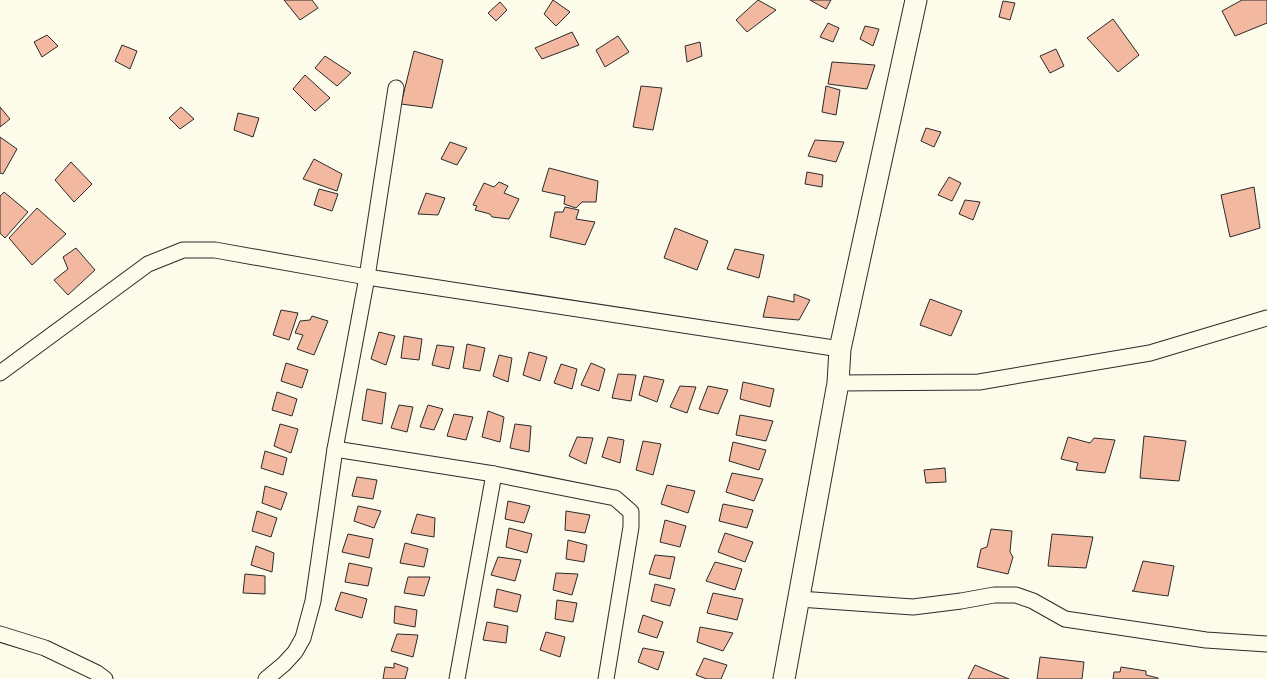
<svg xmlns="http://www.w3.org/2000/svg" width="1267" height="679" viewBox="0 0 1267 679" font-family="Lato,sans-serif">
<rect width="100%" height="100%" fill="#fdfbea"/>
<g fill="#f2b8a0" stroke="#2b2b2b">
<path d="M 284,0 L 312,0 L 318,8 L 300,20 Z"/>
<path d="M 553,0 L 570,12 L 556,26 L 544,14 Z"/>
<path d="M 758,0 L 776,10 L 747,32 L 736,20 Z"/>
<path d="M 810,0 L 831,0 L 826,9 Z"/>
<path d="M 1242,0 L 1267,0 L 1267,23 L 1235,36 L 1222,11 Z"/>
<path d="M 1003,1 L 1015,3 L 1010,20 L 999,17 Z"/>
<path d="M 500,2 L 507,10 L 496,21 L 488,13 Z"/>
<path d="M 1113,19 L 1139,55 L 1118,72 L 1087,38 Z"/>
<path d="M 828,23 L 839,28 L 833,42 L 820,37 Z"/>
<path d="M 865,26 L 879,29 L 873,46 L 860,39 Z"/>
<path d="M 572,32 L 579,45 L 542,59 L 535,48 Z"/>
<path d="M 47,35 L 58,46 L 42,57 L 34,42 Z"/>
<path d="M 618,36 L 629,52 L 605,67 L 596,50 Z"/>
<path d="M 700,42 L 702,56 L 687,62 L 685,46 Z"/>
<path d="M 122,45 L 137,51 L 130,69 L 115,61 Z"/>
<path d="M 1056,49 L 1064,66 L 1050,73 L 1040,56 Z"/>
<path d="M 414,51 L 443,60 L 432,108 L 401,104 Z"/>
<path d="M 325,56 L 351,73 L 337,86 L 315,68 Z"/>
<path d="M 832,62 L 875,65 L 867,89 L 828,84 Z"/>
<path d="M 305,75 L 330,98 L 315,111 L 293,89 Z"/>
<path d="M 641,86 L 662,88 L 653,130 L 633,127 Z"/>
<path d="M 826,86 L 840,90 L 836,115 L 822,112 Z"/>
<path d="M 0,107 L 10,119 L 0,127 Z"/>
<path d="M 181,107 L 194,119 L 180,129 L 169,118 Z"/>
<path d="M 238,113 L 259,118 L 253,137 L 234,130 Z"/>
<path d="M 926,128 L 941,132 L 934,147 L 921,141 Z"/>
<path d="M 0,137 L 17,149 L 3,174 L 0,173 Z"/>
<path d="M 815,140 L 844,142 L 836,162 L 808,156 Z"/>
<path d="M 450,142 L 467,148 L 457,165 L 441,159 Z"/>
<path d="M 314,159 L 342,174 L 337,191 L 303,179 Z"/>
<path d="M 71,162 L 92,184 L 74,202 L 55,180 Z"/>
<path d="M 549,168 L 598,181 L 596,202 L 582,202 L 576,208 L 564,204 L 565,196 L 542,191 Z"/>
<path d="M 807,172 L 823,175 L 822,187 L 805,184 Z"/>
<path d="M 949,177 L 961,183 L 952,201 L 938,195 Z"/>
<path d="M 499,182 L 508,186 L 504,193 L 519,199 L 509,219 L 492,217 L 490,214 L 475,210 L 477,206 L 473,205 L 484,183 L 494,187 Z"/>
<path d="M 1254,187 L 1260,228 L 1230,237 L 1221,195 Z"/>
<path d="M 319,189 L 338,194 L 332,211 L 314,205 Z"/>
<path d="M 4,192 L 28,212 L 5,238 L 0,233 L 0,196 Z"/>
<path d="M 426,193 L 445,198 L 438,215 L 418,214 Z"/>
<path d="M 965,200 L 980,202 L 973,220 L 959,214 Z"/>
<path d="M 565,207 L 579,210 L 576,219 L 595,222 L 585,245 L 550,237 L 555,212 L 563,212 Z"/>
<path d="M 37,208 L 66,234 L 32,265 L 9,238 Z"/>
<path d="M 675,228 L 708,241 L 697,270 L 664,258 Z"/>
<path d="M 76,248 L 95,270 L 68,295 L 54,280 L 68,269 L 63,257 Z"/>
<path d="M 735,249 L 764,255 L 759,278 L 727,269 Z"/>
<path d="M 794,294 L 810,300 L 799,320 L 763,317 L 768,296 L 794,302 Z"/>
<path d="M 930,299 L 962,311 L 951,336 L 920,325 Z"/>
<path d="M 281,310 L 298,313 L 289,340 L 273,335 Z"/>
<path d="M 312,316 L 328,321 L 314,355 L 297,349 L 303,335 L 295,333 L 300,321 L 310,320 Z"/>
<path d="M 379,332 L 395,336 L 386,365 L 371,359 Z"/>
<path d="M 404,336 L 422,339 L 419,360 L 401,358 Z"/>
<path d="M 467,344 L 485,348 L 480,371 L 463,368 Z"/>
<path d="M 437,345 L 454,347 L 449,369 L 432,365 Z"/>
<path d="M 529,352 L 547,357 L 540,381 L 523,375 Z"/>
<path d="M 499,355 L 512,358 L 508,382 L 493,376 Z"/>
<path d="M 286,363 L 308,370 L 302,388 L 281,381 Z"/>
<path d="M 591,363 L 605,369 L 599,391 L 581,385 Z"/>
<path d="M 561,364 L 577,369 L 572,389 L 554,383 Z"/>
<path d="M 618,374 L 636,375 L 631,401 L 612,398 Z"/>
<path d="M 644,376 L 664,380 L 657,402 L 639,395 Z"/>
<path d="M 743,382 L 774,389 L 770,407 L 740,399 Z"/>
<path d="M 680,386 L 696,387 L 687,413 L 670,407 Z"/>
<path d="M 708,386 L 728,390 L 718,414 L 699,409 Z"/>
<path d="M 367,389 L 386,393 L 382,424 L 362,420 Z"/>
<path d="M 277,392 L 297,399 L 292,416 L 272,410 Z"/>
<path d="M 399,405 L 413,407 L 407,432 L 391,428 Z"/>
<path d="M 428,405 L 443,409 L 434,430 L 420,427 Z"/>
<path d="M 488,411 L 504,417 L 500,442 L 482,437 Z"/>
<path d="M 454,414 L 473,417 L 466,440 L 447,436 Z"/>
<path d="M 740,415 L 773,421 L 766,441 L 736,435 Z"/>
<path d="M 280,424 L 298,429 L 291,453 L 274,446 Z"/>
<path d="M 515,424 L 531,426 L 529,452 L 510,448 Z"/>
<path d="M 1144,436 L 1186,441 L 1179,481 L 1140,478 Z"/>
<path d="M 577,437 L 593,438 L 586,464 L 569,456 Z"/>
<path d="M 608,437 L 624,440 L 620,463 L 602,457 Z"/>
<path d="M 1068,437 L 1090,443 L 1094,438 L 1115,440 L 1105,473 L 1076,470 L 1078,463 L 1061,459 Z"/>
<path d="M 643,441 L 661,444 L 653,475 L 636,470 Z"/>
<path d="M 733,442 L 766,450 L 759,470 L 729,461 Z"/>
<path d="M 265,451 L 287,458 L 283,475 L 261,468 Z"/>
<path d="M 945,468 L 946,482 L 926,483 L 924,470 Z"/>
<path d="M 732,473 L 763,479 L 754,501 L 726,492 Z"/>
<path d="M 357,477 L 377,480 L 373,499 L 352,496 Z"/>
<path d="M 667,485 L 695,491 L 688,513 L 661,504 Z"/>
<path d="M 265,486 L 287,493 L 281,510 L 262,503 Z"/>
<path d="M 508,501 L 530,506 L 524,523 L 505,519 Z"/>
<path d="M 723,504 L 753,510 L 747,528 L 719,521 Z"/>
<path d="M 358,506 L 381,511 L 374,528 L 354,521 Z"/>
<path d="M 257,511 L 277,518 L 271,537 L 252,531 Z"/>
<path d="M 566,511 L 590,515 L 585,533 L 565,530 Z"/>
<path d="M 417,514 L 435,518 L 434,537 L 411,533 Z"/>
<path d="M 665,520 L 686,526 L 680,547 L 660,542 Z"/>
<path d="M 509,528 L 532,534 L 527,553 L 506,547 Z"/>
<path d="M 991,529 L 1012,531 L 1010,552 L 1013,557 L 1008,574 L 977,567 L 981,549 L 987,547 Z"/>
<path d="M 725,533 L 753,542 L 745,562 L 718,552 Z"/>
<path d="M 348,534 L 373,539 L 369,558 L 342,552 Z"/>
<path d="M 1052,534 L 1093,537 L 1086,568 L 1048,566 Z"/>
<path d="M 568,540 L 587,545 L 584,562 L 566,559 Z"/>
<path d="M 405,543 L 428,549 L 424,567 L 400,563 Z"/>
<path d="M 256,546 L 274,553 L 272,572 L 251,565 Z"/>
<path d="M 655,555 L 675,557 L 670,579 L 649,574 Z"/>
<path d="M 498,557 L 521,560 L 515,581 L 491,575 Z"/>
<path d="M 1143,561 L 1174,566 L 1168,596 L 1132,591 L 1134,590 Z"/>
<path d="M 715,562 L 742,569 L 735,590 L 706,581 Z"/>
<path d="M 349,563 L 372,568 L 368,586 L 345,582 Z"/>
<path d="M 556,573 L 578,574 L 572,595 L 553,590 Z"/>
<path d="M 245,574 L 265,576 L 265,594 L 243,593 Z"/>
<path d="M 408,577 L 430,577 L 424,596 L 404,593 Z"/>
<path d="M 655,584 L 675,589 L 670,606 L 651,601 Z"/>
<path d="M 497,589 L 521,595 L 517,612 L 494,607 Z"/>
<path d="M 341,592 L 367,599 L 362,618 L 335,610 Z"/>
<path d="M 713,593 L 743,599 L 737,620 L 707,613 Z"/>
<path d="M 557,600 L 577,603 L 573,622 L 555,619 Z"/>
<path d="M 395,606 L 417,610 L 415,627 L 394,623 Z"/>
<path d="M 643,615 L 663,622 L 657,638 L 638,632 Z"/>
<path d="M 487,622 L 508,626 L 506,643 L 483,640 Z"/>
<path d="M 700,627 L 733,633 L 723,651 L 697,642 Z"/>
<path d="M 546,632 L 565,637 L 560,657 L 540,650 Z"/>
<path d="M 397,634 L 418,635 L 413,657 L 391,651 Z"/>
<path d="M 643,648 L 664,652 L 658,670 L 638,662 Z"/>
<path d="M 1040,657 L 1084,662 L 1082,679 L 1037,679 Z"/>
<path d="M 704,658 L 727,665 L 721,679 L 707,679 L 696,675 Z"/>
<path d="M 394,663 L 408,668 L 405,679 L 383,679 L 385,667 L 394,668 Z"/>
<path d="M 975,665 L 1009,679 L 968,679 Z"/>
<path d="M 1121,667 L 1146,671 L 1146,675 L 1158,678 L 1158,679 L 1113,679 L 1114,672 L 1120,672 Z"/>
</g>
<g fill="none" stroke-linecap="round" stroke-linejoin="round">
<defs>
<g id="street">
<path d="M 0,373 L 148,264 L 183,250 L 215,250 L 367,277 L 840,349"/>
<path d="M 838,383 L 979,382 L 1150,353 L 1267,318"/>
<path d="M 335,449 L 494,474 L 615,498 L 631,512 L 631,527 L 606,679"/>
<path d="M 799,599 L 913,607 L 961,601 L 994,595 L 1016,595 L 1033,601 L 1065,619 L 1206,640 L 1267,644"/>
<path d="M 0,634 L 45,648 L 97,673 L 105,679"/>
<path d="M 266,679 L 284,664 L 295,652 L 303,638 L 313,601 L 335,449 L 367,277 L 396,88"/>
<path d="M 457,679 L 494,474"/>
</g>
<path id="secondary" d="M 784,679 L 838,383 L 840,349 L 916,0"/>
</defs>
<use href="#street" stroke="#2b2b2b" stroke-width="17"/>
<use href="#secondary" stroke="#2b2b2b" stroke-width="23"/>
<use href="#street" stroke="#fdfbea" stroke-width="15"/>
<use href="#secondary" stroke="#fdfbea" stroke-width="21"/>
</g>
</svg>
